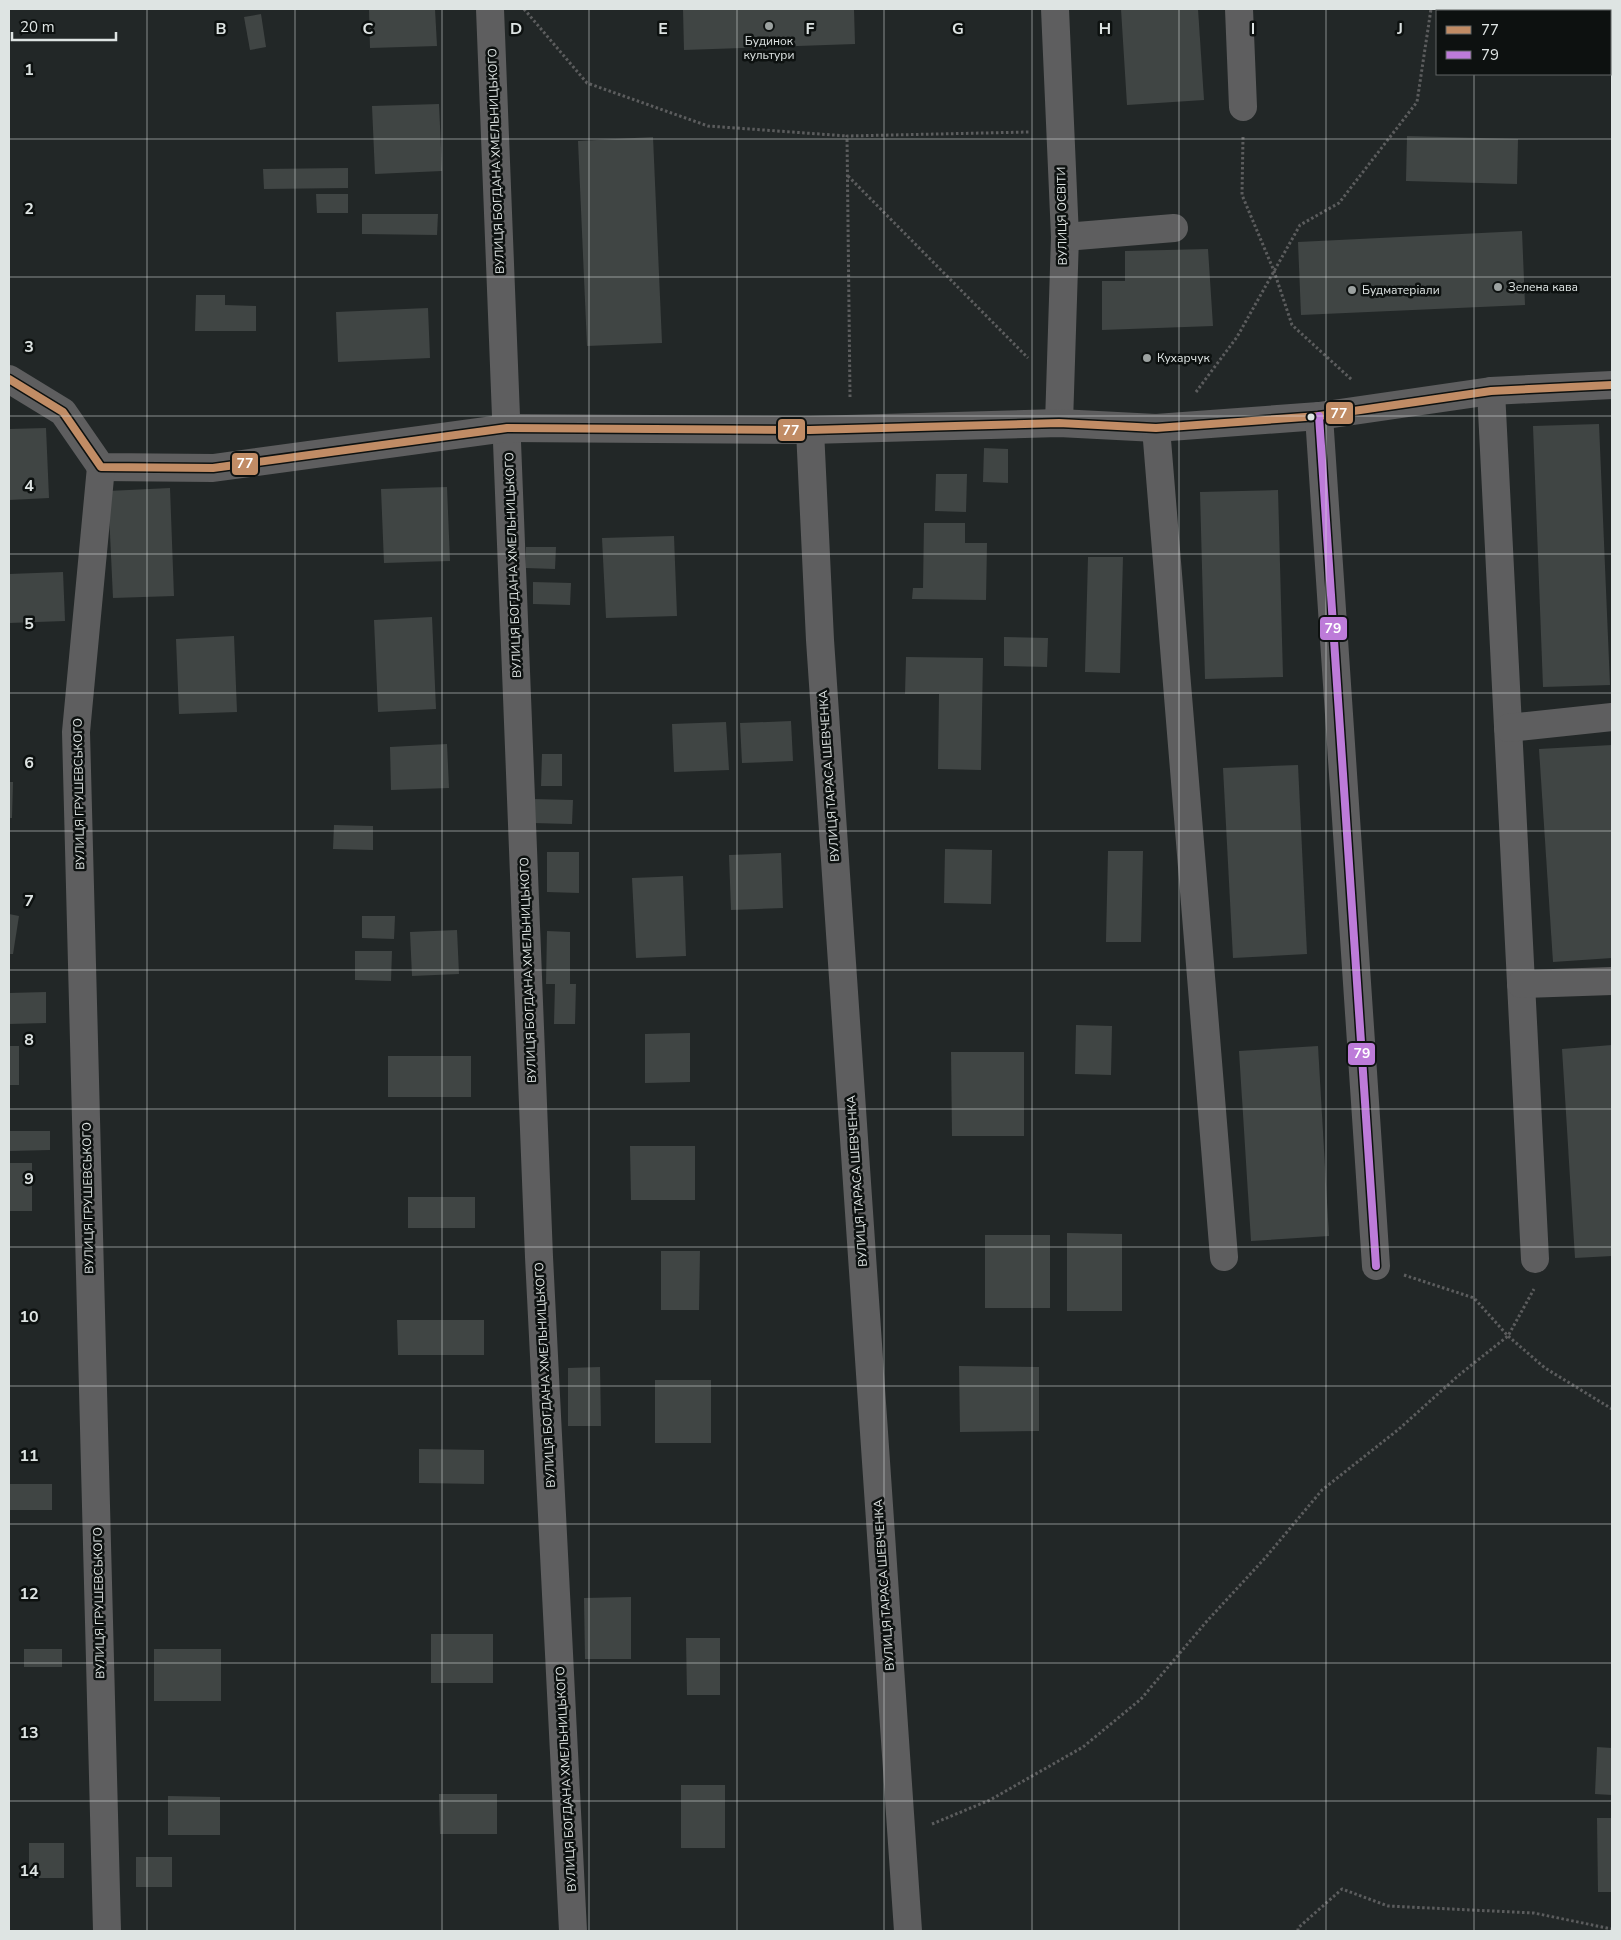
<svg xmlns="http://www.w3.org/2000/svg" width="1621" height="1940" viewBox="0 0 1621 1940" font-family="'Nunito Sans',sans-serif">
<rect width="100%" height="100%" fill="#222727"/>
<g fill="#404544">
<path d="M 369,9 L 435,9 L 437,46 L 370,48 Z"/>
<path d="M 683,9 L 854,9 L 855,44 L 684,50 Z"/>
<path d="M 1121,9 L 1198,9 L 1204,100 L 1127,105 Z"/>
<path d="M 261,14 L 266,47 L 250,50 L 244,17 Z"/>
<path d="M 439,104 L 442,171 L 375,174 L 372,106 Z"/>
<path d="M 1407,136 L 1518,139 L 1517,184 L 1406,181 Z"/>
<path d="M 653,137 L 662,343 L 587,346 L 578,141 Z"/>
<path d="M 348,168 L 348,188 L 264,189 L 263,169 Z"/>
<path d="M 316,194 L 348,194 L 348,213 L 317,213 Z"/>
<path d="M 362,214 L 438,214 L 437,235 L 362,234 Z"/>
<path d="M 1522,231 L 1525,305 L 1301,315 L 1298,242 Z"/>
<path d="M 1208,249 L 1213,326 L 1102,330 L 1102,281 L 1125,281 L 1125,251 Z"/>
<path d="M 196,295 L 225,295 L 225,305 L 256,306 L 256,331 L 195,331 Z"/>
<path d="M 428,308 L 430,358 L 338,362 L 336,312 Z"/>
<path d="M 1599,424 L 1610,685 L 1543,687 L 1533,426 Z"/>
<path d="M 46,428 L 49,498 L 9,500 L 9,429 Z"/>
<path d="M 984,448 L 1008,449 L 1008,483 L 983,482 Z"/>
<path d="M 936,474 L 967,474 L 966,512 L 935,511 Z"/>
<path d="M 447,487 L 450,561 L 384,563 L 381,489 Z"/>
<path d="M 170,488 L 174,596 L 113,598 L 108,491 Z"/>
<path d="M 1278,490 L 1283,677 L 1205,679 L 1200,492 Z"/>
<path d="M 924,523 L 965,523 L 965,543 L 987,543 L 986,600 L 912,599 L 913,588 L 923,588 Z"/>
<path d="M 674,536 L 677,616 L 606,618 L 602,538 Z"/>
<path d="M 526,547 L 556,547 L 555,569 L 526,568 Z"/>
<path d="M 1088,557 L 1123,557 L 1120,673 L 1085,672 Z"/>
<path d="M 63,572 L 65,621 L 9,623 L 9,574 Z"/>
<path d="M 533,582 L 571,583 L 570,605 L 533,604 Z"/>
<path d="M 432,617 L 436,709 L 378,712 L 374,620 Z"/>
<path d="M 234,636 L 237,712 L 179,714 L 176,639 Z"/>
<path d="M 1004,637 L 1048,638 L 1047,667 L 1004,666 Z"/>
<path d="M 906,657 L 983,658 L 981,770 L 938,769 L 939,694 L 905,694 Z"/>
<path d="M 791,721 L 793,761 L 742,763 L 740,723 Z"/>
<path d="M 726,722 L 729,770 L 674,772 L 672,724 Z"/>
<path d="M 447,744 L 449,788 L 391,790 L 390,747 Z"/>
<path d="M 1612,745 L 1612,958 L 1553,962 L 1539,749 Z"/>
<path d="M 542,754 L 562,754 L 562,786 L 541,786 Z"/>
<path d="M 1298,765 L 1307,954 L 1233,958 L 1223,768 Z"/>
<path d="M 9,782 L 13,782 L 12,818 L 9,818 Z"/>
<path d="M 532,799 L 573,800 L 572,824 L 532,823 Z"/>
<path d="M 334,825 L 373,826 L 373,850 L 333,849 Z"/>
<path d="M 945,849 L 992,850 L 991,904 L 944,903 Z"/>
<path d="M 1108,851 L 1143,851 L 1141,942 L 1106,942 Z"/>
<path d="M 547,852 L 579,852 L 579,893 L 547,892 Z"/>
<path d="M 781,853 L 783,908 L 731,910 L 729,855 Z"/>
<path d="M 683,876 L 686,956 L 636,958 L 632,878 Z"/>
<path d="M 9,914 L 19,916 L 13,954 L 9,954 Z"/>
<path d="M 362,916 L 395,916 L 394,939 L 362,938 Z"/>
<path d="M 457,930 L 459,974 L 412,976 L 410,932 Z"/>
<path d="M 547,931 L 570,932 L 570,984 L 576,984 L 575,1024 L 554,1024 L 555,984 L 546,984 Z"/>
<path d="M 355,951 L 392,951 L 391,981 L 355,980 Z"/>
<path d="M 46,992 L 46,1023 L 9,1024 L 9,993 Z"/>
<path d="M 1076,1025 L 1112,1026 L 1111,1075 L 1075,1074 Z"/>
<path d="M 690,1033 L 690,1082 L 645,1083 L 645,1034 Z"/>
<path d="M 1612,1045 L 1612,1256 L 1575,1258 L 1562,1049 Z"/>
<rect x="9" y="1046" width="10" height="39"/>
<path d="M 1318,1046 L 1329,1236 L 1251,1241 L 1239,1051 Z"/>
<path d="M 951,1052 L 1024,1052 L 1024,1136 L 952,1136 Z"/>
<rect x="388" y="1056" width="83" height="41"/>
<path d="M 9,1131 L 50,1131 L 50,1150 L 9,1151 Z"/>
<path d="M 630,1146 L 695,1146 L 695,1200 L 631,1200 Z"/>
<rect x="9" y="1163" width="23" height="48"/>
<rect x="408" y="1197" width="67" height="31"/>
<path d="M 1067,1233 L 1122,1234 L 1122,1311 L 1067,1311 Z"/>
<rect x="985" y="1235" width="65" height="73"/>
<path d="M 661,1251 L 700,1251 L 699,1310 L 661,1310 Z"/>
<path d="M 397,1320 L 484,1320 L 484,1355 L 398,1355 Z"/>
<path d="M 959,1366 L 1039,1367 L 1039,1431 L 960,1432 Z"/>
<path d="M 600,1367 L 601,1426 L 568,1426 L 568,1368 Z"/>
<rect x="655" y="1380" width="56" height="63"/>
<path d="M 419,1449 L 484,1450 L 484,1484 L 419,1483 Z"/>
<rect x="9" y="1484" width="43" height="26"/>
<path d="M 631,1597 L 631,1659 L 585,1659 L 584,1598 Z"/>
<rect x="431" y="1634" width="62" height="49"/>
<path d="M 686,1638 L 720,1638 L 720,1695 L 687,1695 Z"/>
<rect x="24" y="1649" width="38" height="18"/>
<rect x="154" y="1649" width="67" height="52"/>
<path d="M 1597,1747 L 1612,1748 L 1612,1795 L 1595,1794 Z"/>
<rect x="681" y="1785" width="44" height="63"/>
<path d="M 439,1794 L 497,1794 L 497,1834 L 440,1834 Z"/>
<path d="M 168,1796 L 220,1797 L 220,1835 L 168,1835 Z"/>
<path d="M 1597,1818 L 1612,1818 L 1612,1892 L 1598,1892 Z"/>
<rect x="29" y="1843" width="35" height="35"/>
<rect x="136" y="1857" width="36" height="30"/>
</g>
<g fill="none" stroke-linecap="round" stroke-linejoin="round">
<g stroke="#5c5d5e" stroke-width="3" stroke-dasharray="2.5 2.5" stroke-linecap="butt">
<path d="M 524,9 L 587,83 L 708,126 L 847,136"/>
<path d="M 1243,137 L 1242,195 L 1274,271 L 1292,325 L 1352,380"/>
<path d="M 848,176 L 1028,358"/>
<path d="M 1196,392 L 1237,337 L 1300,225 L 1339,203 L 1417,102 L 1431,9"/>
<path d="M 850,397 L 847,136 L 1029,132"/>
<path d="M 1404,1275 L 1474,1298 L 1508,1336 L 1545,1368 L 1612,1409"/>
<path d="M 932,1824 L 990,1800 L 1083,1747 L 1141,1699 L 1207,1621 L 1266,1557 L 1322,1490 L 1399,1429 L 1459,1375 L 1508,1336 L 1534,1289"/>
<path d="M 1298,1931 L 1298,1928 L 1342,1889 L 1388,1906 L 1534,1913 L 1612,1929"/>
</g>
<g stroke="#5e5e5f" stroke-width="28">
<path d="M 490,9 L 539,1257 L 573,1931"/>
<path d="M 1055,9 L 1065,237 L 1059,423"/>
<path d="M 1239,9 L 1243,107"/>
<path d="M 1065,237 L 1174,228"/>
<path d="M 9,379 L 63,412 L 101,467 L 213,468 L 507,428 L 810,430 L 1059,423 L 1156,428 L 1319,416 L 1491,391 L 1612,385"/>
<path d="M 1491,391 L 1535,1259"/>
<path d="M 1319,416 L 1376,1266"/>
<path d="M 1156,428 L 1224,1257"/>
<path d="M 810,430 L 820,640 L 908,1931"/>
<path d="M 101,467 L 76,732 L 107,1931"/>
<path d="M 1508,728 L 1612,717"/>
<path d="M 1521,984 L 1612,981"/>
</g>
<defs>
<path id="bus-1" d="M 9,379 L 63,412 L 101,467 L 213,468 L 507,428 L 810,430 L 1059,423 L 1156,428 L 1319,416 L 1491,391 L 1612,385"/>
<path id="bus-2" d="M 1319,416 L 1376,1266"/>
</defs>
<use href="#bus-1" stroke="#0d1110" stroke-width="11"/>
<use href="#bus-2" stroke="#0d1110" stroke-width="11"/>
<use href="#bus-1" stroke="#c18c65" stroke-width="8"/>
<use href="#bus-2" stroke="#bd7bd9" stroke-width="8"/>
</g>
<path fill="none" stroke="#dee4e3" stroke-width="1" stroke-opacity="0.55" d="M 147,9 L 147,1931M 295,9 L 295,1931M 442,9 L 442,1931M 589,9 L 589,1931M 737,9 L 737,1931M 884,9 L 884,1931M 1032,9 L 1032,1931M 1179,9 L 1179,1931M 1326,9 L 1326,1931M 1474,9 L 1474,11M 1474,74 L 1474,1931M 9,139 L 1612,139M 9,277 L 1612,277M 9,416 L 1612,416M 9,554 L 1612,554M 9,693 L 1612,693M 9,831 L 1612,831M 9,970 L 1612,970M 9,1109 L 1612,1109M 9,1247 L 1612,1247M 9,1386 L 1612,1386M 9,1524 L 1612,1524M 9,1663 L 1612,1663M 9,1801 L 1612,1801"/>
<g fill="#9ca2a1" stroke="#0d1110" stroke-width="2">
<circle cx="769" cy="26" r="5"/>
<circle cx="1498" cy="287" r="5"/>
<circle cx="1352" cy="290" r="5"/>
<circle cx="1147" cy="358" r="5"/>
</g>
<circle fill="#dee4e3" stroke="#0d1110" stroke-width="2" cx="1311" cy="417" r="4.5"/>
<g text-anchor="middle" stroke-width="5" stroke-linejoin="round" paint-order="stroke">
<g font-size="12" fill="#dee4e3" stroke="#0d1110" text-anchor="start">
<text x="769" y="45" text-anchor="middle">Будинок<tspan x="769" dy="14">культури</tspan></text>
<text x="1508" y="291">Зелена кава</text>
<text x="1362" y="294">Будматеріали</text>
<text x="1157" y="362">Кухарчук</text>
</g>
<g font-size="12" fill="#dee4e3" stroke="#0d1110">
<text transform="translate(496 161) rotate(-92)" y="4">ВУЛИЦЯ БОГДАНА ХМЕЛЬНИЦЬКОГО</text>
<text transform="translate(1062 216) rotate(-91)" y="4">ВУЛИЦЯ ОСВІТИ</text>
<text transform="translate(513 565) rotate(-92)" y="4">ВУЛИЦЯ БОГДАНА ХМЕЛЬНИЦЬКОГО</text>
<text transform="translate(829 776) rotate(-94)" y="4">ВУЛИЦЯ ТАРАСА ШЕВЧЕНКА</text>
<text transform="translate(79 794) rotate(-91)" y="4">ВУЛИЦЯ ГРУШЕВСЬКОГО</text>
<text transform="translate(528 970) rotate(-92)" y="4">ВУЛИЦЯ БОГДАНА ХМЕЛЬНИЦЬКОГО</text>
<text transform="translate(857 1181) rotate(-94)" y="4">ВУЛИЦЯ ТАРАСА ШЕВЧЕНКА</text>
<text transform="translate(88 1198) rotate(-91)" y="4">ВУЛИЦЯ ГРУШЕВСЬКОГО</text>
<text transform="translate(545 1375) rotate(-93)" y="4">ВУЛИЦЯ БОГДАНА ХМЕЛЬНИЦЬКОГО</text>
<text transform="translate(884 1585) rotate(-94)" y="4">ВУЛИЦЯ ТАРАСА ШЕВЧЕНКА</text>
<text transform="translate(99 1603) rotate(-91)" y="4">ВУЛИЦЯ ГРУШЕВСЬКОГО</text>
<text transform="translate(566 1779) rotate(-93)" y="4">ВУЛИЦЯ БОГДАНА ХМЕЛЬНИЦЬКОГО</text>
</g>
</g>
<g font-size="16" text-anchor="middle" font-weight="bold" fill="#dee4e3" stroke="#0d1110" stroke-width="5" stroke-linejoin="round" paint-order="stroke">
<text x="221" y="34">B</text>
<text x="368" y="34">C</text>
<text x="516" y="34">D</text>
<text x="663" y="34">E</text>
<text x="810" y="34">F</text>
<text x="958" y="34">G</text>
<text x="1105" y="34">H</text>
<text x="1253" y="34">I</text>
<text x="1400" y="34">J</text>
<text x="29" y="75">1</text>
<text x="29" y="214">2</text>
<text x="29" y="352">3</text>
<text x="29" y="491">4</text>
<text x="29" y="629">5</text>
<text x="29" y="768">6</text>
<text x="29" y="906">7</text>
<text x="29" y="1045">8</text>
<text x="29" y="1184">9</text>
<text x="29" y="1322">10</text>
<text x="29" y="1461">11</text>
<text x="29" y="1599">12</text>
<text x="29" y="1738">13</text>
<text x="29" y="1876">14</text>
</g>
<g stroke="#0d1110" stroke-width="2">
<rect x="1325" y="401" width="29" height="24" rx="5" fill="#c18c65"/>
<rect x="777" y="418" width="29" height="24" rx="5" fill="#c18c65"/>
<rect x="231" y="452" width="28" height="24" rx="5" fill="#c18c65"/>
<rect x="1319" y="616" width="29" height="25" rx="5" fill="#bd7bd9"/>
<rect x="1347" y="1042" width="29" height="24" rx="5" fill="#bd7bd9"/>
</g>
<g font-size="14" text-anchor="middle" font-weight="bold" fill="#fff">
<text x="1339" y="418">77</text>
<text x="791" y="435">77</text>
<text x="245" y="468">77</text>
<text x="1333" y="633">79</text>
<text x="1362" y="1058">79</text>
</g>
<rect width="1621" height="1940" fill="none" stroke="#dee4e3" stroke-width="20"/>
<rect x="1436" y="10" width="175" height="65" fill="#0d1110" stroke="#616564"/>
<rect x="1446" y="26" width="25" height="8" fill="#c18c65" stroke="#616564"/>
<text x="1481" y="35" font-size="15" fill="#dee4e3">77</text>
<rect x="1446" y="51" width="25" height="8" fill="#bd7bd9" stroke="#616564"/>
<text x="1481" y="60" font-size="15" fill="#dee4e3">79</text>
<path d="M12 32v8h104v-8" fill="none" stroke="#dee4e3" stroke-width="2.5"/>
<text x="20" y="32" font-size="15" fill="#dee4e3" stroke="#0d1110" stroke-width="4" paint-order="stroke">20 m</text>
</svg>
